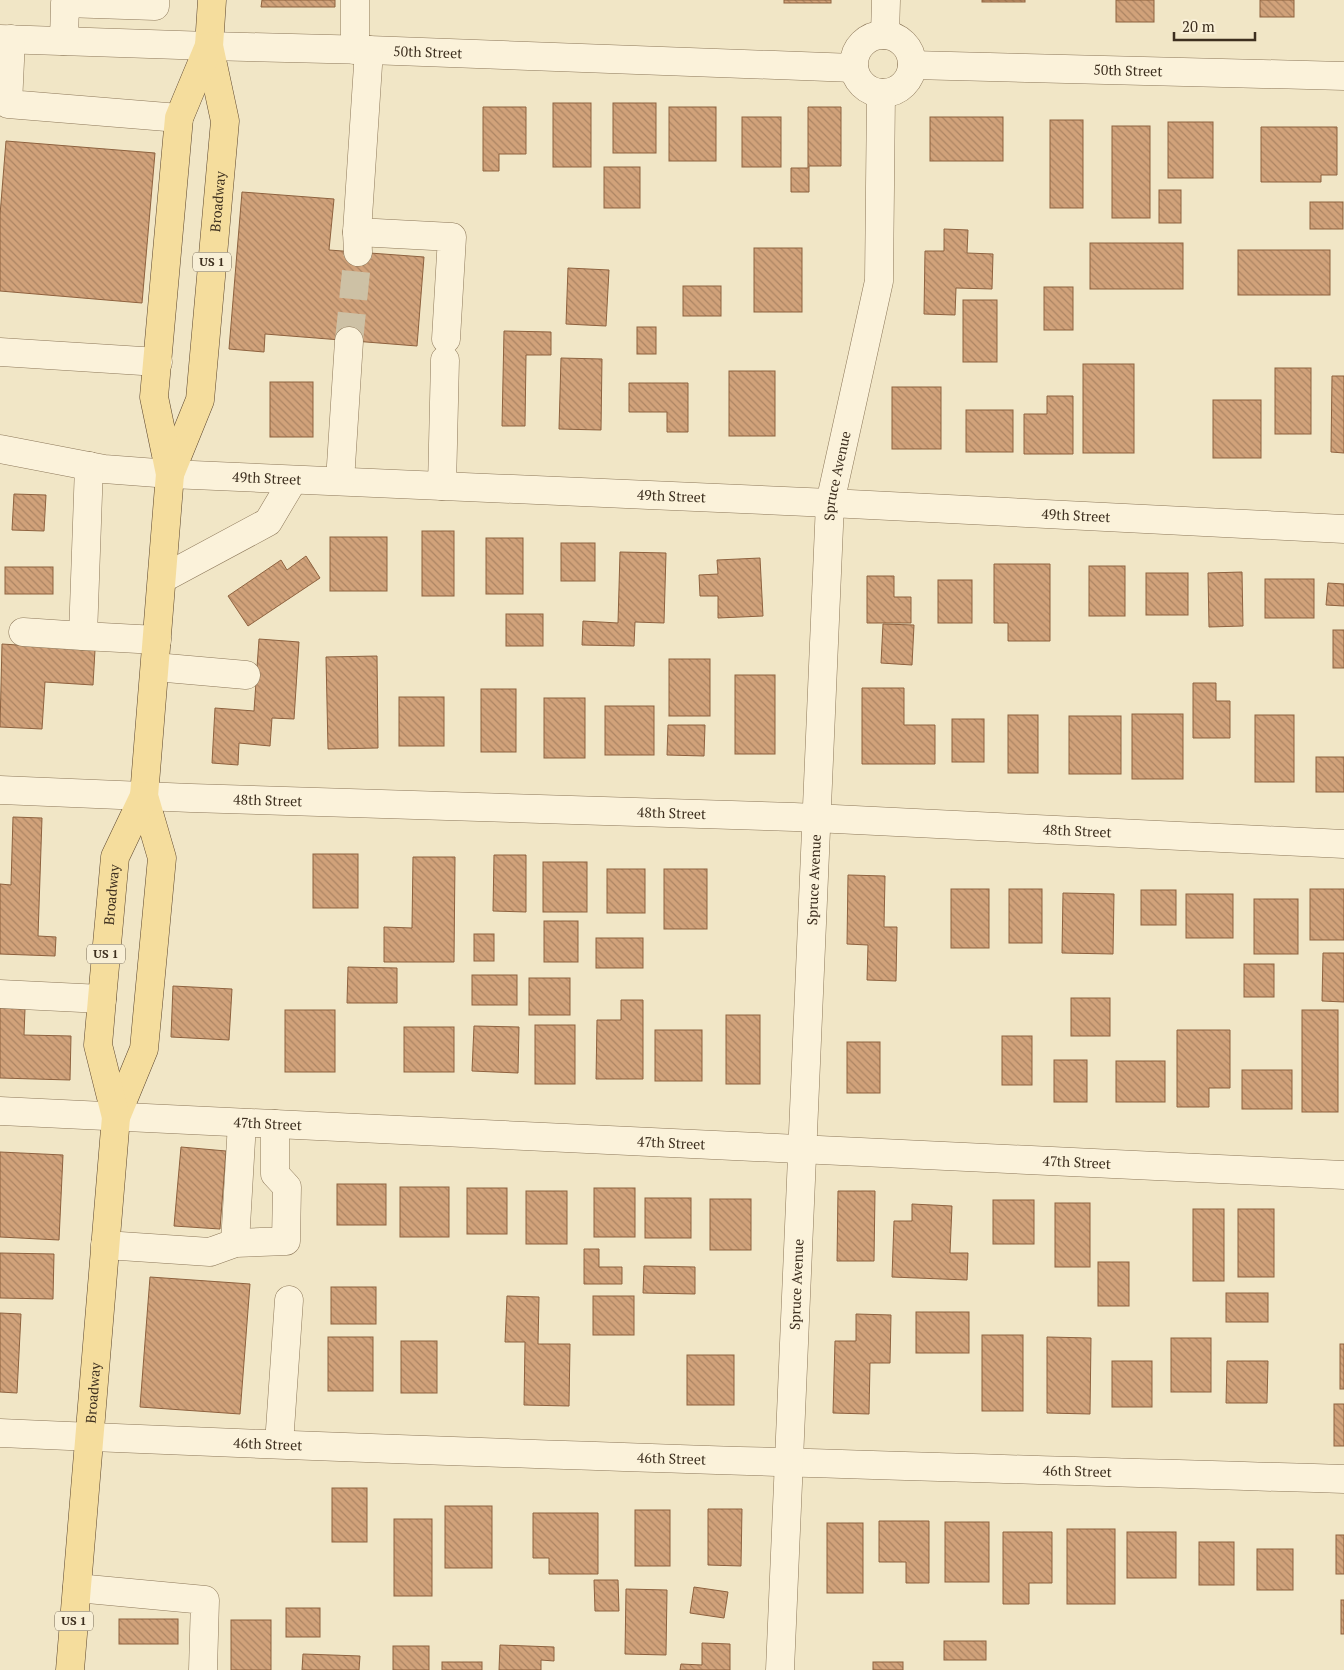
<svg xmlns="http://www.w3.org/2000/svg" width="1344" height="1670" viewBox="0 0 1344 1670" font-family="'PT Serif',serif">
<defs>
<pattern id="building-back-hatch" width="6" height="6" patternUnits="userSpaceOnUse" patternTransform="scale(1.25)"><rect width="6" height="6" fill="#d1a27a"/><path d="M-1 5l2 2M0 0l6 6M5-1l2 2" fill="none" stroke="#ab8463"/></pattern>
</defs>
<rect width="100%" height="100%" fill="#f1e6c6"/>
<g fill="url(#building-back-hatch)" stroke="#8e623f">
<path d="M 262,0 L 335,0 L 335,7 L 261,7 Z"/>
<rect x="784" y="0" width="47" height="3"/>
<rect x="982" y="0" width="43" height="2"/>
<rect x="1116" y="0" width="38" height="22"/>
<rect x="1260" y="0" width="34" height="17"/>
<rect x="553" y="103" width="38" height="64"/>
<rect x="613" y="103" width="43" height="50"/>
<path d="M 483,107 L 526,107 L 526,154 L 499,154 L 499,171 L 483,171 Z"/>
<rect x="669" y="107" width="47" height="54"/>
<path d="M 808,107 L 841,107 L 841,166 L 809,166 L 809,192 L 791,192 L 791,168 L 808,168 Z"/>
<rect x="742" y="117" width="39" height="50"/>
<rect x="930" y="117" width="73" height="44"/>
<rect x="1050" y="120" width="33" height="88"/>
<rect x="1168" y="122" width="45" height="56"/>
<rect x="1112" y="126" width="38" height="92"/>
<path d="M 1261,127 L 1337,127 L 1337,175 L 1321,175 L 1321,182 L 1261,182 Z"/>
<path d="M 6,141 L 155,153 L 142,303 L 0,291 L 0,215 Z"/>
<rect x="604" y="167" width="36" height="41"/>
<rect x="1159" y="190" width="22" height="33"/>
<path d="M 242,192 L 334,199 L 329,250 L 424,257 L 417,346 L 265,334 L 264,352 L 229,349 Z"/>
<rect x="1310" y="202" width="33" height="27"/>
<path d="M 944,229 L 968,230 L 967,253 L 993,254 L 992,289 L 956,288 L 955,315 L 924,314 L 925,251 L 944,251 Z"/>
<rect x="1090" y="243" width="93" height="46"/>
<rect x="754" y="248" width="48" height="64"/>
<rect x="1238" y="250" width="92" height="45"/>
<path d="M 568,268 L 609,270 L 606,326 L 566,324 Z"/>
<rect x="683" y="286" width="38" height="30"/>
<rect x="1044" y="287" width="29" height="43"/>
<rect x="963" y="300" width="34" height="62"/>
<rect x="637" y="327" width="19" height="27"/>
<path d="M 504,331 L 551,332 L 551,355 L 526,355 L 525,426 L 502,426 Z"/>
<path d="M 561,358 L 602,359 L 601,430 L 559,429 Z"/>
<rect x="1083" y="364" width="51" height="89"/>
<rect x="1275" y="368" width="36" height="66"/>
<rect x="729" y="371" width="46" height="65"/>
<path d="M 1332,376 L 1344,376 L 1344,453 L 1331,452 Z"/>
<rect x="270" y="382" width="43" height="55"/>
<path d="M 629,383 L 688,383 L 688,432 L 667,432 L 667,412 L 629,412 Z"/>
<rect x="892" y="387" width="49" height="62"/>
<path d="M 1047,396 L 1073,396 L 1073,454 L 1024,454 L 1024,414 L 1047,414 Z"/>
<rect x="1213" y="400" width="48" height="58"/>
<rect x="966" y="410" width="47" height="42"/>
<path d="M 14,494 L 46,495 L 44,531 L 12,530 Z"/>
<rect x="422" y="531" width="32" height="65"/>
<rect x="330" y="537" width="57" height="54"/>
<rect x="486" y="538" width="37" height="56"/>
<rect x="561" y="543" width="34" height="38"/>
<path d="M 620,552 L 666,553 L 664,623 L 635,622 L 634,646 L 582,645 L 583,621 L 618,623 Z"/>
<path d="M 306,556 L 320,578 L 248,626 L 228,596 L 281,560 L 287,570 Z"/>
<path d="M 760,558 L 763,616 L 718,618 L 718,596 L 700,596 L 699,575 L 718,574 L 717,560 Z"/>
<path d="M 994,564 L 1050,564 L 1050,641 L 1008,641 L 1008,623 L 994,623 Z"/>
<rect x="1089" y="566" width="36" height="50"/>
<rect x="5" y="567" width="48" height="27"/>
<path d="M 1242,572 L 1243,626 L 1209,627 L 1208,573 Z"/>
<rect x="1146" y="573" width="42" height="42"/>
<path d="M 867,576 L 894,576 L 894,597 L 911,597 L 911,623 L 867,623 Z"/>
<rect x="1265" y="579" width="49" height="39"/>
<rect x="938" y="580" width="34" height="43"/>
<path d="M 1328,583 L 1344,584 L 1344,606 L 1326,605 Z"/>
<rect x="506" y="614" width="37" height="32"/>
<path d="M 883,624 L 914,625 L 912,665 L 881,663 Z"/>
<rect x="1333" y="630" width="11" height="38"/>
<path d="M 259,639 L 299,642 L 294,719 L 272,718 L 270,746 L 239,743 L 238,765 L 212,763 L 215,708 L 254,711 Z"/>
<path d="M 2,644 L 95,650 L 93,685 L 45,682 L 42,729 L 0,727 Z"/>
<path d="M 377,656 L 378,748 L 328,749 L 326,657 Z"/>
<rect x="669" y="659" width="41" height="57"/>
<rect x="735" y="675" width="40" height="79"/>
<path d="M 1193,683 L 1216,683 L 1216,701 L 1230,701 L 1230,738 L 1193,738 Z"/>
<path d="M 862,688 L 904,688 L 904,725 L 935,725 L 935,764 L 862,764 Z"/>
<rect x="481" y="689" width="35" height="63"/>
<rect x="399" y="697" width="45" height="49"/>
<rect x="544" y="698" width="41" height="60"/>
<rect x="605" y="706" width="49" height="49"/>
<rect x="1132" y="714" width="51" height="65"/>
<rect x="1008" y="715" width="30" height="58"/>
<rect x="1255" y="715" width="39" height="67"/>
<rect x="1069" y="716" width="52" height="58"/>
<rect x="952" y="719" width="32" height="43"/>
<path d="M 668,725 L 705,725 L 704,756 L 667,755 Z"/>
<rect x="1316" y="757" width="28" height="35"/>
<path d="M 13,817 L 42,818 L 38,936 L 56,937 L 55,956 L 0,954 L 0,884 L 11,885 Z"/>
<rect x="313" y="854" width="45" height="54"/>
<path d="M 494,855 L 526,855 L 526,912 L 493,911 Z"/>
<path d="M 413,857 L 455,857 L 454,962 L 384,962 L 384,927 L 412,928 Z"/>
<rect x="543" y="862" width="44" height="50"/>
<rect x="607" y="869" width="38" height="44"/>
<rect x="664" y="869" width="43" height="60"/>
<path d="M 848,875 L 885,876 L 884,927 L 897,927 L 896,981 L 867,980 L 868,945 L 847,944 Z"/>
<rect x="951" y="889" width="38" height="59"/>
<rect x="1009" y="889" width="33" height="54"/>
<rect x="1310" y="889" width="34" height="51"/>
<rect x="1141" y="890" width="35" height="35"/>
<path d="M 1063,893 L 1114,894 L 1113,954 L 1062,953 Z"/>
<rect x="1186" y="894" width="47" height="44"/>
<rect x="1254" y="899" width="44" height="55"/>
<rect x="544" y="921" width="34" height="41"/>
<rect x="474" y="934" width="20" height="27"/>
<rect x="596" y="938" width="47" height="30"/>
<path d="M 1323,953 L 1344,953 L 1344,1002 L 1322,1001 Z"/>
<rect x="1244" y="964" width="30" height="33"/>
<path d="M 348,967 L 397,968 L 397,1003 L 347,1003 Z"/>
<rect x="472" y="975" width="45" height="30"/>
<rect x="529" y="978" width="41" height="37"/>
<path d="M 173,986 L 232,989 L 229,1040 L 171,1037 Z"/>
<rect x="1071" y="998" width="39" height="38"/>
<path d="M 621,1000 L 643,1000 L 643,1079 L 596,1079 L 597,1020 L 621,1020 Z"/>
<path d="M 0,1008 L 25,1009 L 24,1035 L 71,1036 L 70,1080 L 0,1078 Z"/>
<rect x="285" y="1010" width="50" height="62"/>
<rect x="1302" y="1010" width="36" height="102"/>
<rect x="726" y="1015" width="34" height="69"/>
<rect x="535" y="1025" width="40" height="59"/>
<path d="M 474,1026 L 519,1027 L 518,1073 L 472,1071 Z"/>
<rect x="404" y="1027" width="50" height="45"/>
<rect x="655" y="1030" width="47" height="51"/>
<path d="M 1177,1030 L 1230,1030 L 1230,1088 L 1209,1088 L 1209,1107 L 1177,1107 Z"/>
<rect x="1002" y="1036" width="30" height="49"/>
<rect x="847" y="1042" width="33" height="51"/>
<rect x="1054" y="1060" width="33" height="42"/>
<rect x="1116" y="1061" width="49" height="41"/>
<rect x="1242" y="1070" width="50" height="39"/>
<path d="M 181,1147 L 226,1151 L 220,1229 L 174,1226 Z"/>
<path d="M 0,1152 L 63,1155 L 59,1240 L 0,1237 Z"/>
<rect x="337" y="1184" width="49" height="41"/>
<rect x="400" y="1187" width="49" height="50"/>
<rect x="467" y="1188" width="40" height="46"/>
<rect x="594" y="1188" width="41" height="49"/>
<rect x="526" y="1191" width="41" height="53"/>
<path d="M 838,1191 L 875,1191 L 874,1261 L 837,1261 Z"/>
<rect x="645" y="1198" width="46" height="40"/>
<rect x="710" y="1199" width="41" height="51"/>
<rect x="993" y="1200" width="41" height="44"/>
<rect x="1055" y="1203" width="35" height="64"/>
<path d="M 912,1204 L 952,1206 L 950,1253 L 968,1253 L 967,1280 L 892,1277 L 894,1221 L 912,1221 Z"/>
<rect x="1193" y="1209" width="31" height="72"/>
<rect x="1238" y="1209" width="36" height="68"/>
<path d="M 584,1249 L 599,1249 L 599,1267 L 622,1267 L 622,1284 L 584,1284 Z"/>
<path d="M 0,1253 L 54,1254 L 53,1299 L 0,1298 Z"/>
<rect x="1098" y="1262" width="31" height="44"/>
<path d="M 644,1266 L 695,1267 L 695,1294 L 643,1293 Z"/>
<path d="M 150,1277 L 250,1284 L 240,1414 L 140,1407 Z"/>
<rect x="331" y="1287" width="45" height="37"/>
<rect x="1226" y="1293" width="42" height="29"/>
<path d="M 507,1296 L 539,1297 L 538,1344 L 570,1344 L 569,1406 L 524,1405 L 525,1342 L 505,1342 Z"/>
<rect x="593" y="1296" width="41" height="39"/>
<rect x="916" y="1312" width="53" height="41"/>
<path d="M 0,1313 L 21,1314 L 17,1393 L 0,1392 Z"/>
<path d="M 856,1314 L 891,1315 L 890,1363 L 870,1363 L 869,1414 L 833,1413 L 835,1341 L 856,1341 Z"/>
<rect x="982" y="1335" width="41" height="76"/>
<rect x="328" y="1337" width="45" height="54"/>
<path d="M 1047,1337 L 1091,1338 L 1090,1414 L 1047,1413 Z"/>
<rect x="1171" y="1338" width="40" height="54"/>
<rect x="401" y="1341" width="36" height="52"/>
<rect x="1340" y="1344" width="4" height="45"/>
<rect x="687" y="1355" width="47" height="50"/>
<rect x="1112" y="1361" width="40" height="46"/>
<path d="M 1227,1361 L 1268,1361 L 1267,1403 L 1226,1403 Z"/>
<rect x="1334" y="1404" width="10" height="42"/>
<rect x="332" y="1488" width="35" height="54"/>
<rect x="445" y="1506" width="47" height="62"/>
<path d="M 708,1509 L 742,1509 L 741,1566 L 708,1565 Z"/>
<rect x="635" y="1510" width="35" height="56"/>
<path d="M 533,1513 L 598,1513 L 598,1574 L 549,1574 L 549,1558 L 533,1558 Z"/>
<rect x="394" y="1519" width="38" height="77"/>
<path d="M 879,1521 L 929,1521 L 929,1583 L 906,1583 L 906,1562 L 879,1562 Z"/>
<rect x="945" y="1522" width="44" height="60"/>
<rect x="827" y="1523" width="36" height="70"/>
<rect x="1067" y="1529" width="48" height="75"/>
<path d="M 1003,1532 L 1052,1532 L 1052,1583 L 1029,1583 L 1029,1604 L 1003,1604 Z"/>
<rect x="1127" y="1532" width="49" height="46"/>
<rect x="1336" y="1535" width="8" height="39"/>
<rect x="1199" y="1542" width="35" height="43"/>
<rect x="1257" y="1549" width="36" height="41"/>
<path d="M 594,1580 L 618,1580 L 619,1611 L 595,1611 Z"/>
<path d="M 694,1587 L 728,1592 L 724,1618 L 690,1613 Z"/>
<path d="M 626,1589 L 667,1590 L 666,1655 L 625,1654 Z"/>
<rect x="1341" y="1600" width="3" height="34"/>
<rect x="286" y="1608" width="34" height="29"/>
<rect x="119" y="1619" width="59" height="25"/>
<rect x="231" y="1620" width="40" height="50"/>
<rect x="944" y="1641" width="42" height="19"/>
<path d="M 702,1643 L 730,1644 L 730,1670 L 680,1670 L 681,1664 L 702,1665 Z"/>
<path d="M 500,1645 L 554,1647 L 554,1661 L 541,1660 L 541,1670 L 499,1670 Z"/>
<rect x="393" y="1646" width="36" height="24"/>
<path d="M 303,1654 L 360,1656 L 359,1670 L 302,1670 Z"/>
<rect x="442" y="1662" width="40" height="8"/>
<rect x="873" y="1662" width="30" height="8"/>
</g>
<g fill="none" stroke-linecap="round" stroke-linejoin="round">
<path stroke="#cdc1a5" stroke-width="28" stroke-dasharray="28 14" stroke-linecap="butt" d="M 349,341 L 358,252"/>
<defs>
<g id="minor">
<circle cx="883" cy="64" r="29"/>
<path d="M 885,35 L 886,0"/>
<path id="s1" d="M 0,39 L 209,46 L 369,50 L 854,68"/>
<path d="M 11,39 L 8,104 L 179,118"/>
<path d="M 64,41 L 65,3 L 155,6 L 155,0"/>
<path d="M 355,50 L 355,0"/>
<path id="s2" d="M 912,65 L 1344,76"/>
<path d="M 357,232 L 452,237 L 446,339"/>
<path d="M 358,252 L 357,232 L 369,50"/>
<path d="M 0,352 L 158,362"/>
<path id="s3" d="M 0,449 L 104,469 L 170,474 L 830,503 L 1344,529"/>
<path d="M 340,481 L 349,341"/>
<path d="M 442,486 L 445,360"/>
<path d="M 162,579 L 268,522 L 293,480"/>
<path d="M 23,632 L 83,636 L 89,466"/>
<path d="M 83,636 L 157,640"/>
<path d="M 155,667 L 246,675"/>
<path id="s4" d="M 0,790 L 191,798 L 794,817 L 1344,844"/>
<path d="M 0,994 L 102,999"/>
<path id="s5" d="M 0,1111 L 1344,1175"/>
<path d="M 235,1243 L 242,1123"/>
<path d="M 105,1245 L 210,1252 L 235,1243 L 286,1241 L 287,1187 L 275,1174 L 275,1124"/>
<path id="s6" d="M 0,1433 C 448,1453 896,1466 1344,1479"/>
<path d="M 279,1444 L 289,1300"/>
<path d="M 77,1588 L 205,1600 L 203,1670"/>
<path id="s7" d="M 780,1670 L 830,503 L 879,281 L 881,93"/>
</g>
<g id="major">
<path id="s8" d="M 170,474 L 200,400 L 225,121 L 209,46 L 212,0"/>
<path d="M 116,1117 L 144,1049 L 162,858 L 144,796 L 170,474 L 154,397 L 179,118 L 209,46"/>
<path id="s9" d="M 70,1670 L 116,1117 L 98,1045 L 102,999 L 115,857 L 144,796"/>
</g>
</defs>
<use href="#minor" stroke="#8d785a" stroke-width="29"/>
<use href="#major" stroke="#5b452e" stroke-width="29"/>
<use href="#minor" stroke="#fbf2da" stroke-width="28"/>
<use href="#major" stroke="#f5dd9d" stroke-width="28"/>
</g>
<g text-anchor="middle" stroke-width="4.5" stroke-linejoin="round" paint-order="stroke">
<g fill="#f8efd6" stroke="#756956" stroke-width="1">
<rect x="193" y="252.5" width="38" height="19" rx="4"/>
<rect x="87" y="944.5" width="38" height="19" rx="4"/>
<rect x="55" y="1611.5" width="38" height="19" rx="4"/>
</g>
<g font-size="12" font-weight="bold" fill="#3d2f1f">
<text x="212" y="266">US 1</text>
<text x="106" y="958">US 1</text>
<text x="74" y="1625">US 1</text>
</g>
<g font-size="14" fill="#3d2f1f" stroke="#f8efd6">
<text dy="5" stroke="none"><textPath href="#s1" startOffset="428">50th Street</textPath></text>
<text dy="5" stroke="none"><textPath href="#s2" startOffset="216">50th Street</textPath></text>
<text dy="5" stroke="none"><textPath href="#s8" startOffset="279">Broadway</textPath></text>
<text dy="5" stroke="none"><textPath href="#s7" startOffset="1196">Spruce Avenue</textPath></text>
<text dy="5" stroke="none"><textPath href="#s3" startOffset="269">49th Street</textPath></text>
<text dy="5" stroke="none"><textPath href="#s3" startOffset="674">49th Street</textPath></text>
<text dy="5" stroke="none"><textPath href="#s3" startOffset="1079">49th Street</textPath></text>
<text dy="5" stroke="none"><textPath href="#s4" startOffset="268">48th Street</textPath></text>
<text dy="5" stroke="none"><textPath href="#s4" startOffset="672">48th Street</textPath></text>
<text dy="5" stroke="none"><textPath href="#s4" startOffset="1078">48th Street</textPath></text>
<text dy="5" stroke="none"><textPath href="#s7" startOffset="791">Spruce Avenue</textPath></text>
<text dy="5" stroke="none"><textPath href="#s9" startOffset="780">Broadway</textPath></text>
<text dy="5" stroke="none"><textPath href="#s5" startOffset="268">47th Street</textPath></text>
<text dy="5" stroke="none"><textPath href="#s5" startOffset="672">47th Street</textPath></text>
<text dy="5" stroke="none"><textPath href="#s5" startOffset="1078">47th Street</textPath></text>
<text dy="5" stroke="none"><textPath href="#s7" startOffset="386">Spruce Avenue</textPath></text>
<text dy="5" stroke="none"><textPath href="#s9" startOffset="278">Broadway</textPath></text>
<text dy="5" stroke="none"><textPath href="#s6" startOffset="268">46th Street</textPath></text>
<text dy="5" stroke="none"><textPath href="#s6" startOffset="672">46th Street</textPath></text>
<text dy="5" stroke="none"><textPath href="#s6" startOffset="1078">46th Street</textPath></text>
</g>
</g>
<path d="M1174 32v8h81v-8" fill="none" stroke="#3d2f1f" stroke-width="2.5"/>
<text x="1182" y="32" font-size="15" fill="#3d2f1f" stroke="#f8efd6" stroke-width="4" paint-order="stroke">20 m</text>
</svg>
